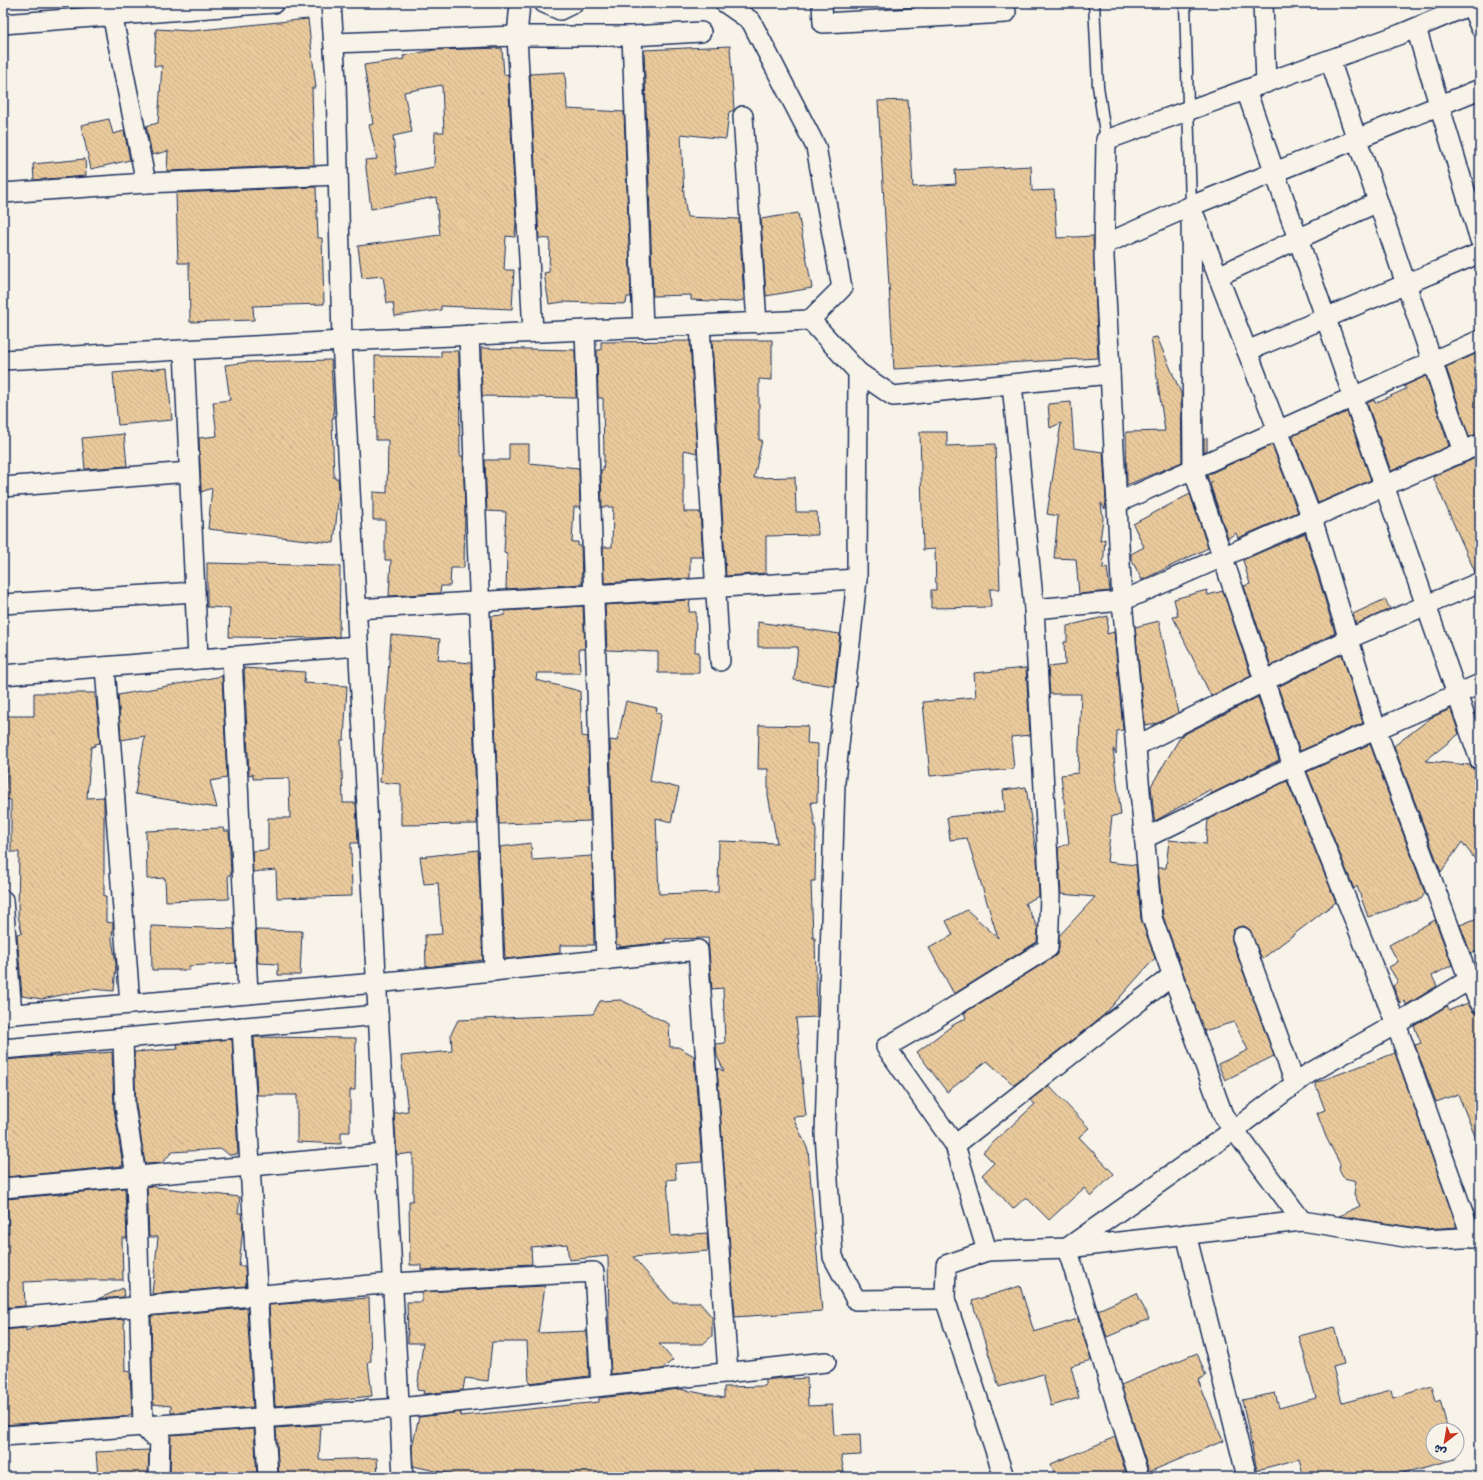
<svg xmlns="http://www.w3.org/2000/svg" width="1483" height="1480" viewBox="0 0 1483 1480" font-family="Sriracha,'Playpen Sans Arabic',sans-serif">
<defs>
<pattern id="building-back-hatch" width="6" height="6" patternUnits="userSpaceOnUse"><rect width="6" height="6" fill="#eaca9c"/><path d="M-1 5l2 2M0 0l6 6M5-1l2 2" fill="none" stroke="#c8ae89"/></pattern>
</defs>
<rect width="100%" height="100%" fill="#f7f3e8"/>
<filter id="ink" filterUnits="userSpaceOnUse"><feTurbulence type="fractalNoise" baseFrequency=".025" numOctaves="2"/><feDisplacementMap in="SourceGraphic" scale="8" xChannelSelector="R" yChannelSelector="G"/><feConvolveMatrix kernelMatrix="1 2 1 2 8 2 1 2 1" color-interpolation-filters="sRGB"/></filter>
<g filter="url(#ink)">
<g fill="url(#building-back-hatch)" stroke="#1b2f5e" fill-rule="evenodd">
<path d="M 308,19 L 316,88 L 312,88 L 314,165 L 167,171 L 168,151 L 152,155 L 146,126 L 158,123 L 162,66 L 154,66 L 156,29 L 191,31 Z"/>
<path d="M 730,46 L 734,110 L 729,112 L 726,139 L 681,134 L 684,196 L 687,217 L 739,219 L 744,300 L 733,302 L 691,300 L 691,295 L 653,296 L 644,50 Z"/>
<path d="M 502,48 L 504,75 L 508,74 L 516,221 L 515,237 L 506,236 L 504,270 L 514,270 L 512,309 L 441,306 L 441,310 L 395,316 L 393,303 L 387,303 L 383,276 L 362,278 L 358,246 L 440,235 L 436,197 L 371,209 L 365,160 L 377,159 L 369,125 L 373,124 L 364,65 L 404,59 L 403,56 L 434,50 ZM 442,85 L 444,132 L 435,132 L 434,167 L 397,174 L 393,136 L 412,132 L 404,92 Z"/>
<path d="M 565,72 L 567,109 L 624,112 L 631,297 L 627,297 L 626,304 L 563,302 L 549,304 L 544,273 L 549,272 L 550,239 L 539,238 L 530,74 Z"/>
<path d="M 908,100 L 913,187 L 956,184 L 955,170 L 1031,166 L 1032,191 L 1054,190 L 1057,238 L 1093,236 L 1098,358 L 894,369 L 878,101 Z"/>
<path d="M 109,119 L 113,134 L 124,131 L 130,160 L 91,169 L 81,125 Z"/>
<path d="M 85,159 L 86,176 L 34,180 L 33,164 Z"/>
<path d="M 316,187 L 318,238 L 322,238 L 324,304 L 253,306 L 254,320 L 190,322 L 189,263 L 178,263 L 176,193 Z"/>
<path d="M 798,213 L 812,288 L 766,296 L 761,219 Z"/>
<path d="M 1157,337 L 1181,393 L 1182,462 L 1127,485 L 1126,432 L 1165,431 L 1151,338 Z"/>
<path d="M 712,340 L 772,340 L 772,380 L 759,379 L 759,440 L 762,440 L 754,478 L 795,477 L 796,512 L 817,512 L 818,535 L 766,536 L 766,573 L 726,576 Z"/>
<path d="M 690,341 L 697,453 L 684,450 L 684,512 L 700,512 L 703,557 L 690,557 L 690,578 L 604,583 L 603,547 L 612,547 L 613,507 L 602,507 L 601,470 L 603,470 L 604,460 L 603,398 L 598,398 L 597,350 L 601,350 L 601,342 Z"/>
<path d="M 481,348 L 575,350 L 576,398 L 482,396 Z"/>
<path d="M 441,351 L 459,351 L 460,456 L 463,456 L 465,509 L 464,568 L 451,568 L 450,586 L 441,586 L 440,593 L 389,596 L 391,560 L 385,560 L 385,520 L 373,520 L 373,492 L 387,493 L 388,440 L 376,440 L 375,356 L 441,357 Z"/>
<path d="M 1480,352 L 1480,433 L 1469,437 L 1446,367 Z"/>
<path d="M 331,360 L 334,418 L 332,418 L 334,478 L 338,478 L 339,492 L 334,543 L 208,529 L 212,488 L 201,492 L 199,438 L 217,436 L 213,402 L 230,400 L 225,365 L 248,362 Z"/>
<path d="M 167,368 L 172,420 L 118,425 L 113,373 Z"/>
<path d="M 1426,376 L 1449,446 L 1391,471 L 1367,403 L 1374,400 L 1375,403 L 1406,389 L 1404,386 Z"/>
<path d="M 1071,402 L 1074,448 L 1103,452 L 1106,501 L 1105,509 L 1101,503 L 1103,519 L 1100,541 L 1105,539 L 1103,569 L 1107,567 L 1110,591 L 1079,594 L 1076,559 L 1054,558 L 1058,516 L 1047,514 L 1061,423 L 1050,428 L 1048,404 Z"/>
<path d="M 1347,412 L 1371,480 L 1318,503 L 1292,436 Z"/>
<path d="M 920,432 L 947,432 L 947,446 L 995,444 L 1000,589 L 990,589 L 991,607 L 931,608 L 931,590 L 936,590 L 935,549 L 923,550 Z"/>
<path d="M 124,434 L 127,466 L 85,469 L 82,438 Z"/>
<path d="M 1207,438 L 1207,450 L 1204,452 L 1204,439 Z"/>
<path d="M 509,444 L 529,444 L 529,463 L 579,468 L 580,507 L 574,507 L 572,542 L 578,542 L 578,546 L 581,546 L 582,584 L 506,589 L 507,554 L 504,553 L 506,512 L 487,511 L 485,460 L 509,460 Z"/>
<path d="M 1272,445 L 1298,512 L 1238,538 L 1236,533 L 1228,538 L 1210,484 L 1213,482 L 1209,482 L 1207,475 Z"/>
<path d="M 1480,456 L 1480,571 L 1475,572 L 1433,477 Z"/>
<path d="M 1190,494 L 1208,548 L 1142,580 L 1131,559 L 1131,554 L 1144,547 L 1133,524 Z"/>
<path d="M 1305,533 L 1335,633 L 1271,666 L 1244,586 L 1250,584 L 1243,560 Z"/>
<path d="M 207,563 L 340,566 L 339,637 L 315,638 L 229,637 L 230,608 L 207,607 Z"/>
<path d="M 1207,590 L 1208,595 L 1223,591 L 1251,676 L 1211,696 L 1173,617 L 1178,616 L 1174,599 Z"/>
<path d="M 1385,599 L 1390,609 L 1356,624 L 1353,614 Z"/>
<path d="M 690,600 L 689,612 L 696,612 L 695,652 L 699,652 L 699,673 L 658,673 L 658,652 L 607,650 L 605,605 Z"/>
<path d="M 583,606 L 585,649 L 579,649 L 580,673 L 537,673 L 536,680 L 580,691 L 582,736 L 588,737 L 590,821 L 499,824 L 491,616 L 505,615 L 505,611 Z"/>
<path d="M 1108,616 L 1107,634 L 1114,632 L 1123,730 L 1117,731 L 1116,754 L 1113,749 L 1121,815 L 1112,816 L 1107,862 L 1136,865 L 1141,919 L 1155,958 L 1104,1015 L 1014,1085 L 987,1061 L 947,1092 L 917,1052 L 953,1025 L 966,1018 L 964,1013 L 1054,957 L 1059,949 L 1059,936 L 1095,897 L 1061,894 L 1058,848 L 1069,843 L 1061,775 L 1078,773 L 1081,694 L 1050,694 L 1048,667 L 1065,665 L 1064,642 L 1067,642 L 1067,626 Z"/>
<path d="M 1159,621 L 1178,713 L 1158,723 L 1145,725 L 1135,627 Z"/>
<path d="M 758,622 L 840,634 L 834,686 L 794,680 L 798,647 L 758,647 Z"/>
<path d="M 391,635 L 440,639 L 438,660 L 471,663 L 477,824 L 401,825 L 401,784 L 380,782 Z"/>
<path d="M 1342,654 L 1363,723 L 1300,751 L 1278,687 Z"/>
<path d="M 244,668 L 305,672 L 304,683 L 347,686 L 344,740 L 341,740 L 343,803 L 356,803 L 358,843 L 351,843 L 352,896 L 277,898 L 276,870 L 253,872 L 252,851 L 268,850 L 268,818 L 290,818 L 289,778 L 253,779 L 253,774 L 249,775 Z"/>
<path d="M 1026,668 L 1030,735 L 1011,737 L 1014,769 L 930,776 L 923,702 L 976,697 L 974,673 Z"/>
<path d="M 222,676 L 227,778 L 210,781 L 217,808 L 135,794 L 145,736 L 121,740 L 118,695 Z"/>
<path d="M 34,693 L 95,693 L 95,698 L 96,698 L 100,743 L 95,744 L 95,746 L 91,747 L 87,798 L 104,797 L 104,896 L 106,896 L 106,922 L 113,923 L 112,939 L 116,964 L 114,991 L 91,989 L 42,999 L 22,996 L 17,934 L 22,933 L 18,916 L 19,852 L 11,852 L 11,800 L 5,799 L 7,769 L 3,769 L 3,716 L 34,716 Z"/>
<path d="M 1258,697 L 1279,760 L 1211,794 L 1211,789 L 1155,821 L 1154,818 L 1151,786 L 1181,736 Z"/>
<path d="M 626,701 L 657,708 L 656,713 L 661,714 L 650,781 L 679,788 L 671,822 L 656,818 L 659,894 L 718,892 L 719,841 L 777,843 L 768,795 L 768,769 L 758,769 L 759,725 L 808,726 L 807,743 L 818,744 L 817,802 L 811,802 L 816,831 L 815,881 L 811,881 L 813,938 L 815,938 L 817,1017 L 796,1018 L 806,1116 L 793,1117 L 808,1150 L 822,1311 L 735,1317 L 717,1068 L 724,1071 L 717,1056 L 716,1044 L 725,1043 L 723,988 L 712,989 L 708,938 L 665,939 L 665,942 L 620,947 L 620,945 L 616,945 L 610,740 L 617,741 Z"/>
<path d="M 1451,709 L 1459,734 L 1425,761 L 1470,765 L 1473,769 L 1480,771 L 1480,866 L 1462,842 L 1441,872 L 1394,746 L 1432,717 Z"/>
<path d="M 1370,744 L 1425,893 L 1421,899 L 1368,917 L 1357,886 L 1354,889 L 1307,772 Z"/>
<path d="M 1287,781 L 1336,902 L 1262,959 L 1249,929 L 1244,926 L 1238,927 L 1233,930 L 1232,941 L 1274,1056 L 1225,1080 L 1218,1064 L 1248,1050 L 1234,1022 L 1204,1031 L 1163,916 L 1158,868 L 1166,868 L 1169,840 L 1206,844 L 1208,819 Z"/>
<path d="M 1026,787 L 1037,858 L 1039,896 L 1025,903 L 1038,928 L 1037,942 L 954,994 L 929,948 L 953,935 L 946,921 L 967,910 L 998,938 L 967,838 L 950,840 L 947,817 L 1005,811 L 1003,790 Z"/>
<path d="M 223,828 L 224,831 L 229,831 L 231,875 L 228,875 L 229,899 L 166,901 L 165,878 L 147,879 L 146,831 Z"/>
<path d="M 531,843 L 532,860 L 592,856 L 594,945 L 560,945 L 560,953 L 505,959 L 500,847 Z"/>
<path d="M 478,850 L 483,960 L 426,967 L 425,935 L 442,934 L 438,883 L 424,884 L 420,857 Z"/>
<path d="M 1480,917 L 1480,949 L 1471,954 L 1460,925 Z"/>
<path d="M 1435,920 L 1452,965 L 1432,976 L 1437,986 L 1406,1005 L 1405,1001 L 1400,1003 L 1393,986 L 1398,982 L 1389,967 L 1398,962 L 1389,945 Z"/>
<path d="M 151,926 L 234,929 L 236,963 L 189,966 L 189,970 L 152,970 Z"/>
<path d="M 256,930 L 302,931 L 300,975 L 278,975 L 278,964 L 258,963 Z"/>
<path d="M 621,1000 L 669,1024 L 670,1047 L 678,1047 L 694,1056 L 702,1162 L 675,1164 L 676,1179 L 667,1180 L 671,1236 L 707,1233 L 708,1251 L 633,1257 L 672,1302 L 699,1302 L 712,1317 L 712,1336 L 703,1344 L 659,1344 L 673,1360 L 662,1369 L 611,1374 L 609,1330 L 608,1256 L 569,1260 L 567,1244 L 531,1247 L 532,1264 L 421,1270 L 421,1265 L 410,1265 L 409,1201 L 413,1201 L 413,1153 L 397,1155 L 394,1113 L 408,1111 L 401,1056 L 452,1051 L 451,1034 L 458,1020 L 593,1014 L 600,1001 Z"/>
<path d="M 1468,1003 L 1473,1012 L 1480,1014 L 1479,1146 L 1458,1094 L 1436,1102 L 1415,1045 L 1421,1043 L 1414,1026 L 1447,1006 L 1450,1010 Z"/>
<path d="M 254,1037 L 356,1038 L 355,1090 L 350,1090 L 350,1132 L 341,1132 L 341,1144 L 297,1142 L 297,1095 L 257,1095 Z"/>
<path d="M 232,1039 L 238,1154 L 229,1155 L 222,1149 L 172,1152 L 162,1163 L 145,1164 L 136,1105 L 134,1052 L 178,1049 L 177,1044 Z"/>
<path d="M 112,1052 L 114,1108 L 123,1166 L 6,1177 L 6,1168 L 3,1168 L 3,1060 Z"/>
<path d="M 1395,1053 L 1457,1227 L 1425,1229 L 1339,1216 L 1360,1206 L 1354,1194 L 1356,1181 L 1344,1178 L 1339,1169 L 1340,1164 L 1326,1137 L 1317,1113 L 1325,1110 L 1315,1083 Z"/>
<path d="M 1049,1086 L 1089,1128 L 1079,1137 L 1114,1174 L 1091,1196 L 1084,1188 L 1049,1220 L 1026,1197 L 1013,1209 L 982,1175 L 994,1163 L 983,1152 L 1035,1104 L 1030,1100 Z"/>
<path d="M 147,1186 L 240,1197 L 238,1213 L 242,1213 L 243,1227 L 239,1266 L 245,1266 L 246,1286 L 152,1294 L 158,1237 L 149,1237 Z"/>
<path d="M 125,1188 L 127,1238 L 122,1238 L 123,1280 L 69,1280 L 24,1282 L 25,1306 L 3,1308 L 3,1233 L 9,1233 L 7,1199 Z"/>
<path d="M 545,1286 L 538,1333 L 587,1331 L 589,1376 L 529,1383 L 527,1342 L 492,1342 L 488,1381 L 465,1378 L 463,1390 L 423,1394 L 424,1391 L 417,1390 L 423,1343 L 408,1343 L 407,1302 L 422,1302 L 422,1292 Z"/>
<path d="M 1020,1286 L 1034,1332 L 1078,1319 L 1091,1360 L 1071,1366 L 1079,1398 L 1051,1406 L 1043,1374 L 999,1387 L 972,1301 Z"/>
<path d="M 123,1288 L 124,1297 L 98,1299 Z"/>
<path d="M 1137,1293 L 1149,1319 L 1107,1337 L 1098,1310 Z"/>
<path d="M 369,1298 L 371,1361 L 368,1362 L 372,1396 L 275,1406 L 269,1305 Z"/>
<path d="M 247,1308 L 253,1407 L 171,1413 L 171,1406 L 153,1404 L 151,1316 Z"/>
<path d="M 124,1319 L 125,1371 L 130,1372 L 132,1414 L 126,1416 L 3,1425 L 3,1330 L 26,1328 L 26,1331 L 35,1327 Z"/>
<path d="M 1334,1327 L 1344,1364 L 1333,1367 L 1342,1403 L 1391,1390 L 1393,1398 L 1432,1386 L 1436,1402 L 1440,1400 L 1448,1430 L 1433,1430 L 1433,1454 L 1455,1454 L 1456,1459 L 1387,1477 L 1304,1477 L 1299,1459 L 1257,1470 L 1242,1400 L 1275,1393 L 1279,1408 L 1316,1398 L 1299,1336 Z"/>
<path d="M 1197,1353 L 1206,1376 L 1198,1380 L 1223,1441 L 1149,1472 L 1121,1385 Z"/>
<path d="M 793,1377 L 793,1379 L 807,1378 L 808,1406 L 832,1405 L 834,1435 L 860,1434 L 861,1455 L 841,1456 L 845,1477 L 779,1477 L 779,1471 L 722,1474 L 723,1477 L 463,1477 L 413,1466 L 412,1447 L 419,1417 L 461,1412 L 460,1416 L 599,1402 L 599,1398 L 680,1389 L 724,1398 L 724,1387 L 765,1386 L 765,1380 Z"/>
<path d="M 321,1425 L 319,1460 L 377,1458 L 378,1477 L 279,1477 L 276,1428 Z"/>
<path d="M 254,1429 L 257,1477 L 170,1477 L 171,1435 Z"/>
<path d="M 1115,1437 L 1127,1477 L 1056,1477 L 1051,1464 Z"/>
<path d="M 149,1450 L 148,1477 L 98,1477 L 96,1452 Z"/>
</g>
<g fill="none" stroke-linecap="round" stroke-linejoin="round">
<defs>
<g id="service">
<path d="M 920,3 L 920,17"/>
<path d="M 1094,3 L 1098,86 L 1106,140"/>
<path d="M 1185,3 L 1191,206"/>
</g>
<g id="minor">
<path d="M 331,3 L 336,80 L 342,341 L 403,1477"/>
<path d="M 520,3 L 517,36 L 533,332"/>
<path d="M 544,3 L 560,10 L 574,3"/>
<path d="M 725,3 L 751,21 L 816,147 L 842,288 L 810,320 L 858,372 L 857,579 L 835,782 L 825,1134 L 833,1257 L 856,1300 L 945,1299 L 946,1265 L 987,1251 L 955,1145 L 886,1047 L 931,1021 L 1048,948 L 1050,896 L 1034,609 L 1122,601 L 1480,444"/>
<path d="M 822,3 L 823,23 L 1006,13 L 1005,3"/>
<path d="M 1263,3 L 1266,83"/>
<path d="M 1475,3 L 1401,34 L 1106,140 L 1104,257 L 1122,601 L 1152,918 L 1223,1115 L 1302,1221 L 1424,1240 L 1480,1237"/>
<path d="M 110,4 L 146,183"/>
<path d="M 1471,5 L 1480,27"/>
<path d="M 3,24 L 274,3"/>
<path d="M 1416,28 L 1480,240"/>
<path d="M 632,36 L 643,328"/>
<path d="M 334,43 L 517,36 L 632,36 L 701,32"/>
<path d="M 1330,60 L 1463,452"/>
<path d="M 1246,90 L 1480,760"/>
<path d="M 743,116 L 757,323"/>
<path d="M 3,193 L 146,183 L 338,175"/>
<path d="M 1191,206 L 1193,469 L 1293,766 L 1396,1024 L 1472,1238"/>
<path d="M 1195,217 L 1312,518 L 1376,729 L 1469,980 L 1480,1003"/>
<path d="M 1105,244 L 1191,206 L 1480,89"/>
<path d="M 1218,276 L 1378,202"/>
<path d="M 700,325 L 720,661"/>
<path d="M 585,330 L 606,960"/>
<path d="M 469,335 L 494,971"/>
<path d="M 184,350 L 198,659"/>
<path d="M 1247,351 L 1480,253"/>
<path d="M 3,360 L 342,341 L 810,320"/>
<path d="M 858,372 L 893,396 L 1110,374"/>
<path d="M 1012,384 L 1034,609"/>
<path d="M 3,487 L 189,472"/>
<path d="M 1117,503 L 1480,340"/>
<path d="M 3,604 L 195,592"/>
<path d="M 356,609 L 857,579"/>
<path d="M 232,656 L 248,994"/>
<path d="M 105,667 L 130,1004"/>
<path d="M 3,675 L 358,646"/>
<path d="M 1136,746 L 1350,638 L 1480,582"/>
<path d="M 1145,838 L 1293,766 L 1480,684"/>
<path d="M 3,900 L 12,1014"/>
<path d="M 1242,937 L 1295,1083"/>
<path d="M 3,1015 L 376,983 L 698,950 L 728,1373"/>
<path d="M 242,1027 L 268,1477"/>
<path d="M 123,1038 L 125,1106 L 136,1176 L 143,1426 L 151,1435 L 160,1434 L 159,1477"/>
<path d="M 3,1049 L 378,1015"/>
<path d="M 955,1145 L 1173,975"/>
<path d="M 3,1188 L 385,1154"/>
<path d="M 1186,1234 L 1247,1477"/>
<path d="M 987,1251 L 1067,1248 L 1302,1221"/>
<path d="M 945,1299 L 1004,1477"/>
<path d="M 3,1319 L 393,1283 L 594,1272 L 601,1386"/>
<path d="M 3,1436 L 400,1408 L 826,1362"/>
<path d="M 1139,1477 L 1067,1248 L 1234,1130 L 1308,1074 L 1396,1024 L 1469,980 L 1480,977"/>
</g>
</defs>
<use href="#service" stroke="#1b2f5e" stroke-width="13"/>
<use href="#minor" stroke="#1b2f5e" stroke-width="22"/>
<use href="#service" stroke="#f7f3e8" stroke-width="10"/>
<use href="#minor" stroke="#f7f3e8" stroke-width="19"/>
</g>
</g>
<rect width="1483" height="1480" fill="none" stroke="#f7f3e8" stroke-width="16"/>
<rect x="8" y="8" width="1467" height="1464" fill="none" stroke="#1b2f5e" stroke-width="1.5" filter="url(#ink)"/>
<g transform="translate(1445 1442) rotate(211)"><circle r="19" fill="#f7f3e8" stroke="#9fa5b1"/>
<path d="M0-3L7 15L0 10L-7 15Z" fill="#c8321e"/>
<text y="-6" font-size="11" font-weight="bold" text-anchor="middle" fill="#1b2f5e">ش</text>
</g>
</svg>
